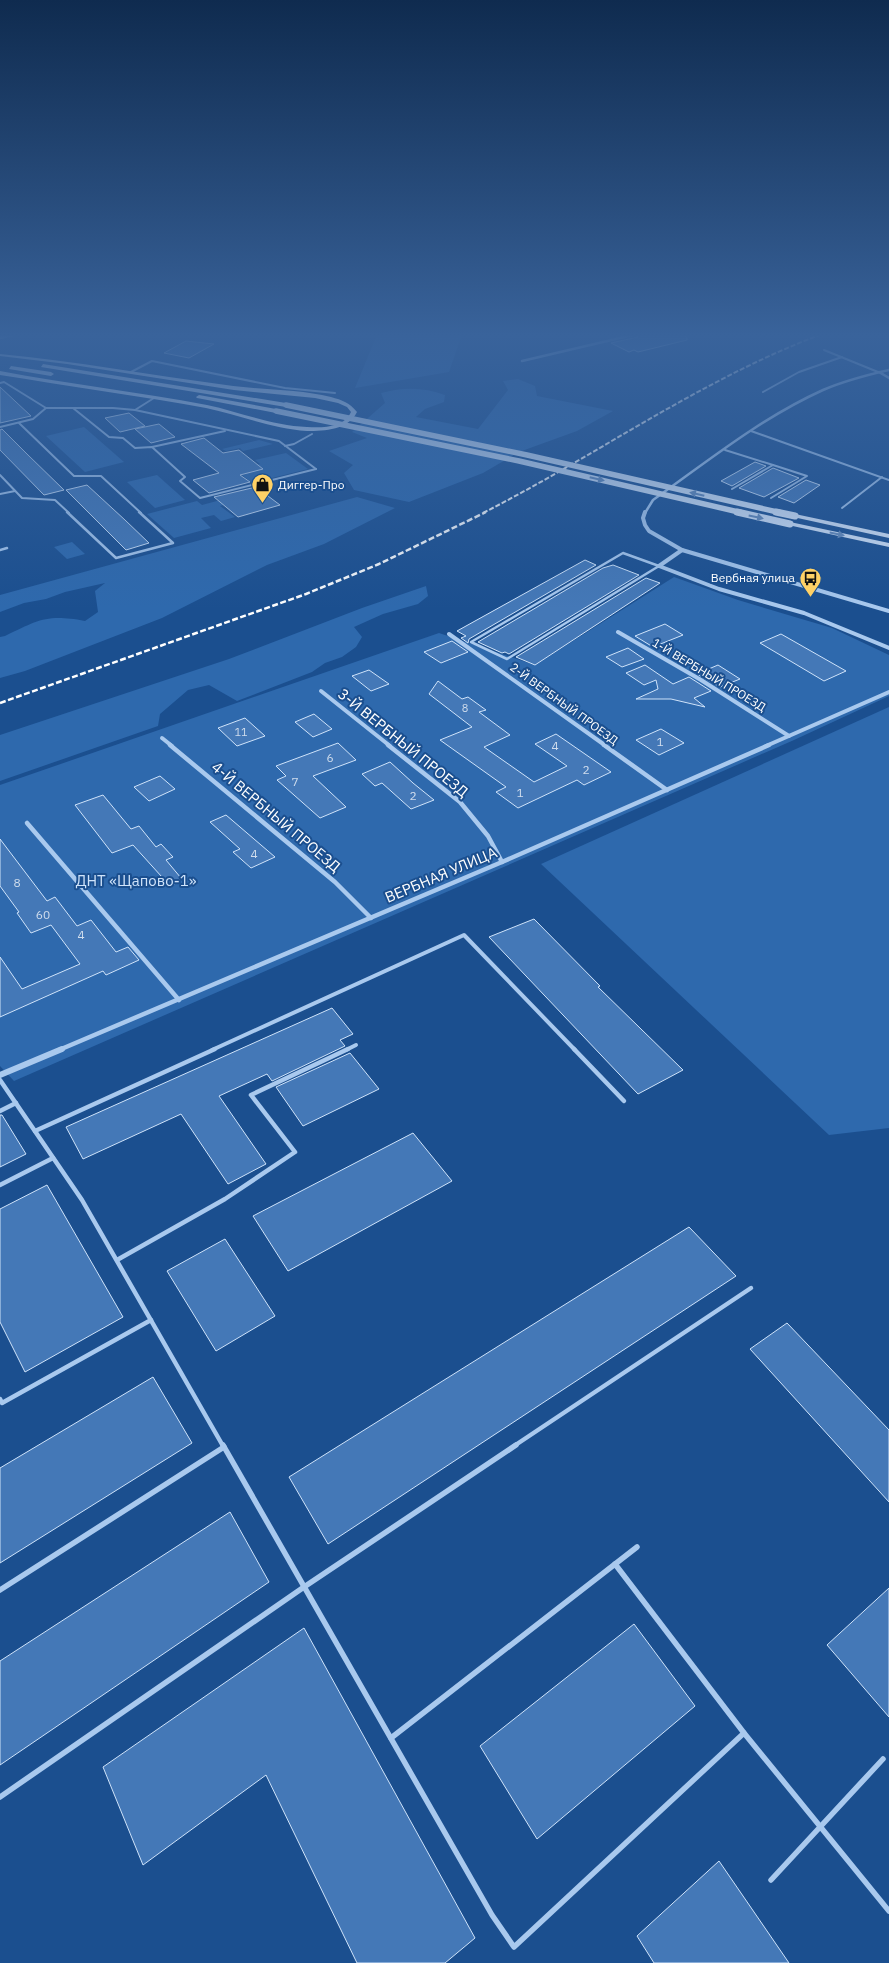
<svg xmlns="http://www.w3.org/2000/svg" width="889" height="1963" viewBox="0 0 889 1963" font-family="'IBM Plex Sans',sans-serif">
<rect width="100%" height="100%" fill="#1b4f8f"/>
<g fill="#2e69ad">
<path d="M 327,334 L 462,334 L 449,372 L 355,388 L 376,337 Z"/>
<path d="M 518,379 L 535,386 L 537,396 L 613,411 L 577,431 L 519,452 L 483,473 L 409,502 L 354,490 L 344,473 L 353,465 L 329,451 L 367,438 L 352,432 L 385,403 L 381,393 C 404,387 423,387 445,395 L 444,402 L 425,409 L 416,417 L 478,429 L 508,390 L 503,381 Z"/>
<path d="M 84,427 L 124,462 L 85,472 L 46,436 Z"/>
<path d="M 259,440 L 273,444 L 243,451 L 240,448 L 226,451 L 222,449 Z"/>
<path d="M 286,453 L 308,469 L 252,483 L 242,475 L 247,474 L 243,471 L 247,467 L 260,464 L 255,460 Z"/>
<path d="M 157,475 L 185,500 L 155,508 L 127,482 Z"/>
<path d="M 357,497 L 395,508 L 324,544 L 267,565 L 162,618 L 25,671 L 0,678 L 0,637 L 5,636 C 39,620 46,614 85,621 L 98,612 L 95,591 L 105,583 L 65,592 L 46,599 L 24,603 L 0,612 L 0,595 Z"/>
<path d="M 228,498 L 233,502 L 220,506 L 235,517 L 221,521 L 214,515 L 201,518 L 211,528 L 174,538 L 147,514 L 197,501 L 202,505 Z"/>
<path d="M 72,542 L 85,554 L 67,559 L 54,547 Z"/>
<path d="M 674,577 L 738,600 L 832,628 L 889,655 L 889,696 L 794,740 L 14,1081 L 0,1066 L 0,785 L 439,633 L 535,665 Z"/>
<path d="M 426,586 L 428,596 L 418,604 L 383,614 L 354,627 L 362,637 L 356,647 L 342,657 L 325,663 L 312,672 L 237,701 L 209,685 L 188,690 L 160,714 L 158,726 L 0,781 L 0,735 L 229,659 L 362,608 Z"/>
<path d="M 889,707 L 889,1128 L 829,1135 L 541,864 Z"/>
</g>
<g fill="#4478b7" stroke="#cfe3fa">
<path d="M 640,334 L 686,334 L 687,340 L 638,352 L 634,350 L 629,352 L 611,343 L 638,337 Z"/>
<path d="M 186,341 L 214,344 L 189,358 L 164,353 Z"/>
<path d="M 0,387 L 31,416 L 0,423 Z"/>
<path d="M 129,413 L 145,426 L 120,432 L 105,418 Z"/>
<path d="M 159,424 L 175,437 L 151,443 L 135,429 Z"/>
<path d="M 2,429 L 27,454 L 64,490 L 44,495 L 0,450 L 0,430 Z"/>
<path d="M 204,438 L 223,453 L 239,450 L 263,469 L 240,475 L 250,482 L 209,493 L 193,480 L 219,473 L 181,444 Z"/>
<path d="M 755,462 L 766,466 L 732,486 L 721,481 Z"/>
<path d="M 773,468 L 799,478 L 764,497 L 739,488 Z"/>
<path d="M 806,480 L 820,485 L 794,503 L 778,497 Z"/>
<path d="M 87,485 L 125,520 L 149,543 L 126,550 L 66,490 Z"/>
<path d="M 256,487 L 280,505 L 238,517 L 214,497 Z"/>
<path d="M 585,560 L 596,565 L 469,639 L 468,643 L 461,638 L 466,636 L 457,631 Z"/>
<path d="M 613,565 L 639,575 L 509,654 L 505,652 L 502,653 L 478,642 L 603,568 Z"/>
<path d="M 646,578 L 660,583 L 535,665 L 516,657 Z"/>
<path d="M 665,624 L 683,635 L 653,647 L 635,636 Z"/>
<path d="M 781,634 L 846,671 L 824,681 L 760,643 Z"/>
<path d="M 452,641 L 468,652 L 441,663 L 424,652 Z"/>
<path d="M 628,648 L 644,659 L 622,667 L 606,657 Z"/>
<path d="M 645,665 L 673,684 L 689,677 L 711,691 L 694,698 L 705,707 L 671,699 L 636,699 L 658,689 L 656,680 L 644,685 L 626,673 Z"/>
<path d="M 718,665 L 740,679 L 720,687 L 697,674 Z"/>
<path d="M 369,670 L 389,684 L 371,691 L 352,676 Z"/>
<path d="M 438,681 L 462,699 L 468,697 L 486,710 L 479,712 L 510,735 L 484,747 L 534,782 L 567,766 L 535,744 L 556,734 L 611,772 L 584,785 L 577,780 L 518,808 L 496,792 L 506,787 L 440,740 L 472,727 L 429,694 Z"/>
<path d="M 314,714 L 332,729 L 313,737 L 295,722 Z"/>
<path d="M 245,718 L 265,736 L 237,746 L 218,728 Z"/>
<path d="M 661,729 L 684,743 L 659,755 L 636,740 Z"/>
<path d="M 338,743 L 356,760 L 313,776 L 346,807 L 320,818 L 277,780 L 286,776 L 276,766 Z"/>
<path d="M 390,762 L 413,783 L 434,800 L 411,809 L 382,783 L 375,786 L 362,774 Z"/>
<path d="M 160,776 L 175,789 L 149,801 L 134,787 Z"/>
<path d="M 103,795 L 131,829 L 139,826 L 156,847 L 161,844 L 173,857 L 166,860 L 181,878 L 171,887 L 133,845 L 112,853 L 75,805 Z"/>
<path d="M 226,815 L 275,857 L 251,868 L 233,852 L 240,849 L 210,822 Z"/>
<path d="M 0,839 L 47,901 L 55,897 L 77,926 L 91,920 L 116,952 L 128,947 L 139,960 L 106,975 L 103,971 L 0,1017 L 0,957 L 22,989 L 80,964 L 51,925 L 31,933 L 17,913 L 19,912 L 0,886 Z"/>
<path d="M 534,919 L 600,986 L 598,987 L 683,1070 L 638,1094 L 489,937 Z"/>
<path d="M 332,1008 L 353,1034 L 340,1040 L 345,1046 L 272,1081 L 267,1074 L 219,1096 L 266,1164 L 228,1184 L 181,1114 L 83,1159 L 66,1127 Z"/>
<path d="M 350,1053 L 379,1089 L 303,1126 L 276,1087 Z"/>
<path d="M 0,1115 L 2,1115 L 26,1154 L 0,1167 Z"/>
<path d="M 413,1133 L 452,1181 L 288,1271 L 253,1216 Z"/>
<path d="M 47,1185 L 123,1317 L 25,1372 L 0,1322 L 0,1209 Z"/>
<path d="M 689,1227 L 736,1276 L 328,1544 L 289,1477 Z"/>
<path d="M 225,1239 L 275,1316 L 216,1351 L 167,1271 Z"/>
<path d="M 787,1323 L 889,1430 L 889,1502 L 750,1349 Z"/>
<path d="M 153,1377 L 192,1443 L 0,1563 L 0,1468 Z"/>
<path d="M 230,1512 L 269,1582 L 0,1765 L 0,1661 Z"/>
<path d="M 889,1588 L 889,1717 L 827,1645 Z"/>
<path d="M 634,1624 L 695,1706 L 537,1839 L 480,1746 Z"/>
<path d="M 304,1628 L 475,1938 L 445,1963 L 357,1963 L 266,1775 L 143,1865 L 103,1767 Z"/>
<path d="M 719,1861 L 789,1963 L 654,1963 L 637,1936 Z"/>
</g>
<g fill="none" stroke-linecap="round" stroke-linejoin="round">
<g stroke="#a9c9ee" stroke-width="2">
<path d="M 824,350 L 878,372"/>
<path d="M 131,372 L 152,361 L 285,388 L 335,393"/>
<path d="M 0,383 L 4,382 L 46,408 L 113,408 L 135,410 L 279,441 L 316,469"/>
<path d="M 763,392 L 799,372 L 842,357"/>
<path d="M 73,408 L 109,437 L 123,438 L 135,448 L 152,447 L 185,477 L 180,481 L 200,498 L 316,469"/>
<path d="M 135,410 L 154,398"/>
<path d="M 19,423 L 74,476 L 101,476 L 141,513"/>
<path d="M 0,427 L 33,419 L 46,408"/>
<path d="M 751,431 L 889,480"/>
<path d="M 285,446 L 294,444 L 312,434"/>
<path d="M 152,447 L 225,431"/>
<path d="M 725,450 L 773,465 L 732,489"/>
<path d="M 0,475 L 22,498 L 55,500 L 69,513"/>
<path d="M 0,494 L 15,491"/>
<path d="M 771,498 L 807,476 L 773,465"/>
<path d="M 842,508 L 882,477"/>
</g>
<g stroke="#a9c9ee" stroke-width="2.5">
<path d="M 67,512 L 116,558 L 173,543 L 139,512"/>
<path d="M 0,550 L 7,548"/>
<path d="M 623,553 L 659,566 L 507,659 L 471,642 Z"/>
</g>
<g stroke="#a9c9ee" stroke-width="4">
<path d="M 212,1050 L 464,935 L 575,1050"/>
<path d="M 346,1050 L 356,1045"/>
</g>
<g stroke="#a9c9ee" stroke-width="4.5">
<path d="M 574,1049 L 624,1101"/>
<path d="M 0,1080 L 82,1200 L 223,1446"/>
<path d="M 0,1111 L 16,1103"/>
<path d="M 35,1131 L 215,1049"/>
<path d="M 0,1185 L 53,1158"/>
<path d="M 117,1260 L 225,1199 L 295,1152 L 251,1095 L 348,1049"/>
<path d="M 0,1399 L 2,1403 L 151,1320"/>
<path d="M 514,1446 L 751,1288"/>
</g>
<g stroke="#a9c9ee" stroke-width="5.5">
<path d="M 223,1445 L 492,1915 L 514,1947 L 744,1733"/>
<path d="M 615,1564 L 744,1733 L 889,1911"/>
<path d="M 0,1590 L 224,1447"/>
<path d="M 391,1738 L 637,1547"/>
<path d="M 0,1797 L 304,1587 L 516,1445"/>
<path d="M 771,1880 L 883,1759"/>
</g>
<g stroke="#a9c9ee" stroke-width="2.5">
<path d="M 0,338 L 16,334"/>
<path d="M 522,361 L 637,334"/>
<path d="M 879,372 L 889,378"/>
<path d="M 645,513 L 653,500 C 708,461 761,418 823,390 C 844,381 867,375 889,370"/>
</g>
<g stroke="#a9c9ee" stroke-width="4">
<path d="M 645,512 L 643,518 L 645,525 L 649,531 L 682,550 L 889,611"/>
<path d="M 659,566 L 719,589 L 804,613 L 889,648"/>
<path d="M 659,566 L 682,550"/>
<path d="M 618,632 L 701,680 L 789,736"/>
<path d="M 449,634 L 606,746"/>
<path d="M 321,691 L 390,746"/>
<path d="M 162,738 L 172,746"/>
<path d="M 766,746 L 889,692"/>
</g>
<g stroke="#a9c9ee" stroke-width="4.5">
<path d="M 170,745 L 335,882 L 371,918"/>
<path d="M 388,745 L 460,802 L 488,836 L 502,862"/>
<path d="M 604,745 L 667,790"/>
<path d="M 27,823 L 179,1000"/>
<path d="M 59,1050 L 502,862 L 769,745"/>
</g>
<path stroke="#a9c9ee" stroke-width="6" d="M 0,1075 L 62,1049"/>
<g fill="#d6e6fa" fill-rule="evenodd">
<path d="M 0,354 C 76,361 150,375 226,385 C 259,390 299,389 331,397 C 342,400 350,403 357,412 C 348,430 325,431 307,431 C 272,429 240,415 206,408 C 147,397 86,389 26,379 L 0,375 L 0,371 C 69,384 138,392 207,405 C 240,412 273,426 307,427 C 322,428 344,428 351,412 L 347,407 L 338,403 L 315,398 L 234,390 L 67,364 L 0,356 Z"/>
<path d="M 43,364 L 286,403 L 289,405 L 286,407 L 41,367 Z"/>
<path d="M 11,366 L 51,372 L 54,374 L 51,376 L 9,369 Z"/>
<path d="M 199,395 L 276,409 L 279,411 L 276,413 L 197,398 L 196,397 Z"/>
<path d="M 795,514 L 889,534 L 889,538 L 793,517 L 793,515 Z"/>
<path d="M 790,522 L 889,543 L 889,547 L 788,525 L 788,523 Z"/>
</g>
<path stroke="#fff" stroke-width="2" stroke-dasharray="5 2" stroke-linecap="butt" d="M 483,513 C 597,455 702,379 822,334"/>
<path stroke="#fff" stroke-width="2.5" stroke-dasharray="6 2.5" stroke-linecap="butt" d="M 0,703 L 306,594 L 379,564 L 486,512"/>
<g stroke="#d6e6fa" stroke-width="5.5">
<path d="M 286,405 L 527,455 L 782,513"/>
<path d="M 276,411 L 519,461 L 743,513"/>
</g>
<g stroke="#d6e6fa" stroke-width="7">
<path d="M 737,512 L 790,524"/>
<path d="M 776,512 L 795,516"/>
</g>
</g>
<defs><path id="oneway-solid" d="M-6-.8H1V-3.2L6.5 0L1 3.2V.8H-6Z" transform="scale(1.25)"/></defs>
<g fill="#668bba">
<use href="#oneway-solid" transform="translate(597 479) rotate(13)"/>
<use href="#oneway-solid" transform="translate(697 494) rotate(-167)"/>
<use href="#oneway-solid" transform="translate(756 517) rotate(12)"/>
<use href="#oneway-solid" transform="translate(837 534) rotate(12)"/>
</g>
<linearGradient id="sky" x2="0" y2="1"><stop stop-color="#0f2b4f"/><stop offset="0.55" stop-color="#39639b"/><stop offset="1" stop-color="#39639b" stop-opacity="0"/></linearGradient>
<rect width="889" height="609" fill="url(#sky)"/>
<defs>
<symbol id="shop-pin" viewBox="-11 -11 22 30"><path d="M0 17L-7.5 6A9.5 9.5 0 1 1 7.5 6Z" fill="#ffd166" stroke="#1b4f8f"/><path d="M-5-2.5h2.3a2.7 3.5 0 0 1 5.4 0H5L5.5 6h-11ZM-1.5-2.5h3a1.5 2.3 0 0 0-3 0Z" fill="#111"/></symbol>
<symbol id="bus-pin" viewBox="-11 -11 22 30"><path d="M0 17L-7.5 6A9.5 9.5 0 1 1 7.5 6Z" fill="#ffd166" stroke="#1b4f8f"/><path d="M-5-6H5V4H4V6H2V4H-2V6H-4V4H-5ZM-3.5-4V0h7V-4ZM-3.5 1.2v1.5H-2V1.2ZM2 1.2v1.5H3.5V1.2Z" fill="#111"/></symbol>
</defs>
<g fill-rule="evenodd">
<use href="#shop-pin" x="250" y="472" width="25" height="34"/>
<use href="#bus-pin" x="798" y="566" width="25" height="34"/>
</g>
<g text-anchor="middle" stroke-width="4" stroke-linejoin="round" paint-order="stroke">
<g font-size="11" fill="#d0dded">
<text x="465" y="712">8</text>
<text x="241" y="736">11</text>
</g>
<g font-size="12" fill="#fff" stroke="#1b4f8f" text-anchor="start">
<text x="278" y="489">Диггер-Про</text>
<text x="795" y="582" text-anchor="end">Вербная улица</text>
</g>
<g font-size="12" fill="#fff" stroke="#1b4f8f">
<text transform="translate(709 675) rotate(31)" y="4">1-Й ВЕРБНЫЙ ПРОЕЗД</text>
<text transform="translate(564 704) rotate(36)" y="4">2-Й ВЕРБНЫЙ ПРОЕЗД</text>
</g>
<g font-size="12" fill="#d0dded">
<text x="660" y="746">1</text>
<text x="555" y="750">4</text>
<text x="330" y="762">6</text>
<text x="586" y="774">2</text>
<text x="295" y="786">7</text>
<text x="520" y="797">1</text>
<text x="413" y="800">2</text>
<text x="254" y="858">4</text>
<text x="17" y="887">8</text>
<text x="43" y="919">60</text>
<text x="81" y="939">4</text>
</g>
<g font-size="15" fill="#fff" stroke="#1b4f8f">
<text transform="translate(403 743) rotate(39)" y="5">3-Й ВЕРБНЫЙ ПРОЕЗД</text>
<text transform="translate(276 817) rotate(40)" y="5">4-Й ВЕРБНЫЙ ПРОЕЗД</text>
<text transform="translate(441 875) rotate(-23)" y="5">ВЕРБНАЯ УЛИЦА</text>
</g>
<g font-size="15" fill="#cfe3fa" stroke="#1b4f8f">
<text x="136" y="886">ДНТ «Щапово-1»</text>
</g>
</g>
</svg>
